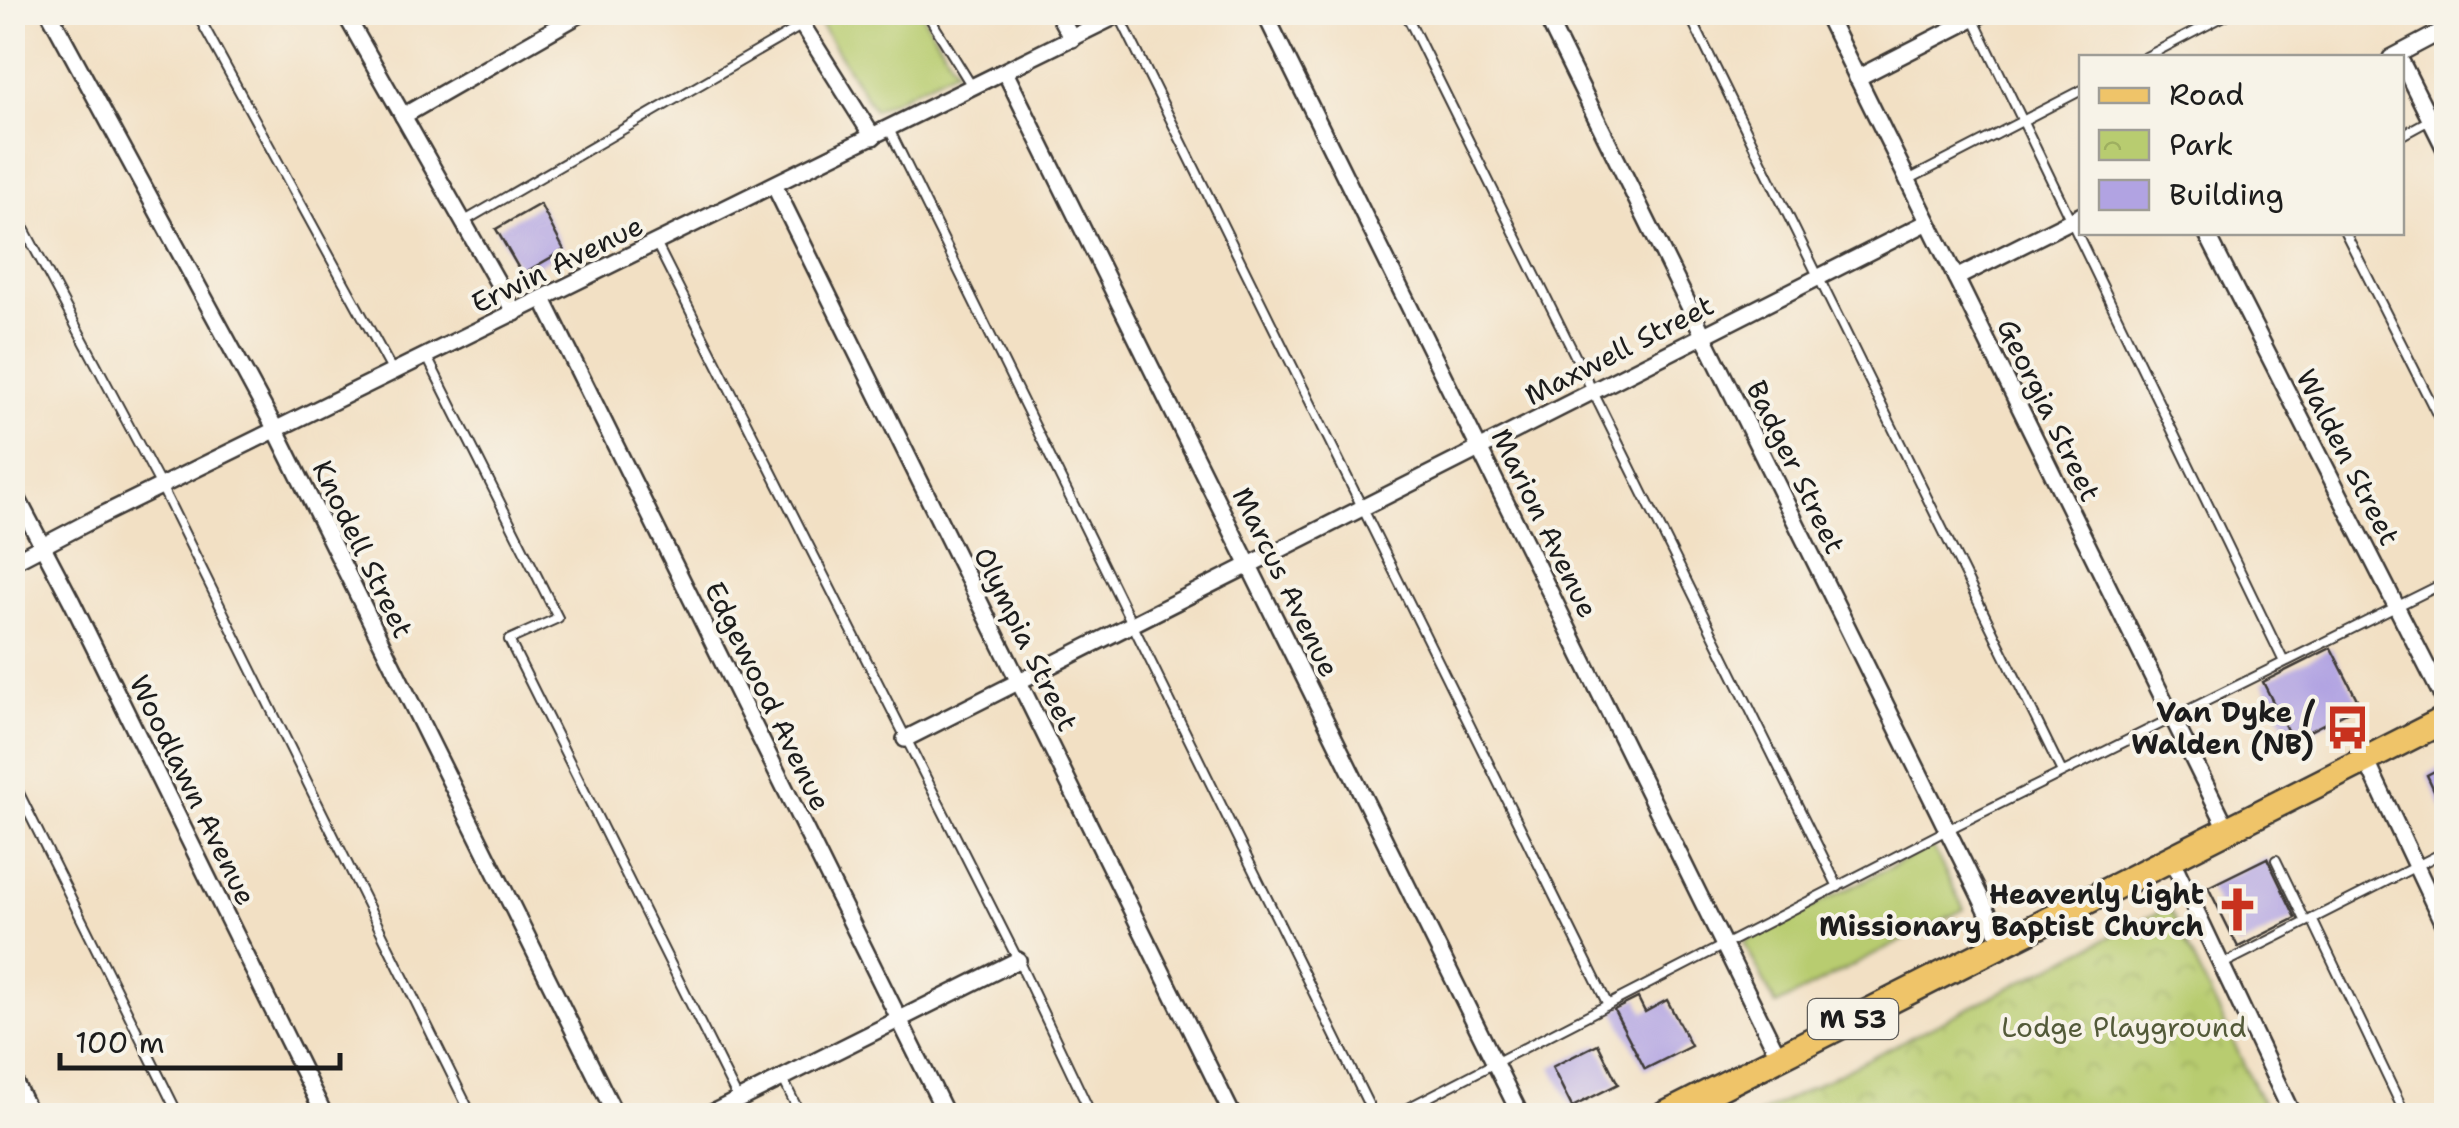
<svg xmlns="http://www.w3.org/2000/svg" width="2459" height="1128" viewBox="0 0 2459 1128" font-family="'Shantell Sans',sans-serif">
<defs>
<pattern id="park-crowns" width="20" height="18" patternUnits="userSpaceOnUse" patternTransform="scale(2.5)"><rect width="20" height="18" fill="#b8cc70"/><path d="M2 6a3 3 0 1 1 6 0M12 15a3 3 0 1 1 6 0" fill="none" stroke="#9eaf60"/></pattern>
</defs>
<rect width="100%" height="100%" fill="#f7f3e8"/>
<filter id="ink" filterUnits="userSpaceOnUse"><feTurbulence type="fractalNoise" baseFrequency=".01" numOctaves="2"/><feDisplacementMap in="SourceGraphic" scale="20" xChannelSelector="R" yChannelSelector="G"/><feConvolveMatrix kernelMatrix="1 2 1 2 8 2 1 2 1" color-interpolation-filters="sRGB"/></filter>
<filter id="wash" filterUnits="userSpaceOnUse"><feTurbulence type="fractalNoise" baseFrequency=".0048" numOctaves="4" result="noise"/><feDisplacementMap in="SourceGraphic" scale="40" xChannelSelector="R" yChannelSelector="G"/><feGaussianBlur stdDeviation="2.25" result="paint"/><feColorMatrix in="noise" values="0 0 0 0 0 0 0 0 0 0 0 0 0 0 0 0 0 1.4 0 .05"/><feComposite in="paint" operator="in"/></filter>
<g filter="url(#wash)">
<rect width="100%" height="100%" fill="#f2e0c4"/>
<g fill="#b8cc70" stroke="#6a7446" stroke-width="2.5">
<path d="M 813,13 L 921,13 L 956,69 L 874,110 Z"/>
<path d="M 1932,846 L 1964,909 L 1776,1005 L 1744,942 Z"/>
</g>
<path fill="url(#park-crowns)" stroke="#6a7446" stroke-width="2.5" d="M 2169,907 L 2268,1115 L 1757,1115 Z"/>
<g id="blocks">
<g fill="#b1a3e2">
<path d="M 540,204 L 564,250 L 522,274 L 496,229 Z"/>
<path d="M 2331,648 L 2360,705 L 2292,740 L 2263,682 Z"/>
<path d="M 2446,765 L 2446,816 L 2427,775 Z"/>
<path d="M 2267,858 L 2296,918 L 2238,947 L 2208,887 Z"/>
<path d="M 1638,998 L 1645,1012 L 1667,1000 L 1691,1046 L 1645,1069 L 1614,1010 Z"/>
<path d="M 1598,1044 L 1618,1084 L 1572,1107 L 1552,1067 Z"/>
</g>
</g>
</g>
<g filter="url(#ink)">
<use href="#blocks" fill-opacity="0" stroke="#3c3935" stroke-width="2.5"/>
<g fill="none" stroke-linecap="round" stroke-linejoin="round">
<defs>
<g id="service">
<path d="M 196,12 L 393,372"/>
<path d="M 926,12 L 973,88"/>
<path d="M 1405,12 L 1838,887"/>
<path d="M 1688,12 L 2062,772"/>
<path d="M 1119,15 L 1608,1005"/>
<path d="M 1973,18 L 2284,662"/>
<path d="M 349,22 L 366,12"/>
<path d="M 2144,58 L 2232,12"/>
<path d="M 889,129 L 1374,1116"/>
<path d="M 2402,135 L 2446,111"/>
<path d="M 1908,180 L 2082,90"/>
<path d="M 12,206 L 161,486 L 472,1116"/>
<path d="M 463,222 L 801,26"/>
<path d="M 2345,232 L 2446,432"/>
<path d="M 656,243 L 1018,960 L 1092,1116"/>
<path d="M 427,357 L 558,618 L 509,640 L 738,1099"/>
<path d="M 12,779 L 179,1116"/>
<path d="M 2276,860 L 2306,922"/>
<path d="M 2312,919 L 2406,1116"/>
<path d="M 2223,964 L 2446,851"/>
<path d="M 783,1079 L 801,1116"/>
<path d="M 1392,1116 L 1947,830 L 2446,582"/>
</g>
<g id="minor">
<path d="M 49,12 L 276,430 L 616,1116"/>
<path d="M 344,12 L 515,313"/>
<path d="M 794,12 L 873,137"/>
<path d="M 1057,12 L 1072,39"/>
<path d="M 1264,12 L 1779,1057"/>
<path d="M 1544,12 L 2003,943"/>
<path d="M 1825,12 L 2228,830"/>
<path d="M 2391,58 L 2446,29"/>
<path d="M 2402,63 L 2446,151"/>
<path d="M 1005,72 L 1521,1116"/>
<path d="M 1857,78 L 1986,12"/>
<path d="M 403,116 L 584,12"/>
<path d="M 774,185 L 1233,1116"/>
<path d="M 2206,232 L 2446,704"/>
<path d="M 1956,278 L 2082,215"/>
<path d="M 543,299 L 947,1116"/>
<path d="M 12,488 L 72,602 L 325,1116"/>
<path d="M 12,562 L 98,517 L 1124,12"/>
<path d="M 905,739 L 1928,222"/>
<path d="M 2366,760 L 2446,930"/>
<path d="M 2171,858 L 2293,1116"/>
<path d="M 12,1077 L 31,1116"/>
<path d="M 706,1116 L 1018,960"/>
</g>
<path id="primary" d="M 1663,1116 L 2446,719"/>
</defs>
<use href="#service" stroke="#3c3935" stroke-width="12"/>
<use href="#minor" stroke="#3c3935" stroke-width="20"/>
<use href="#primary" stroke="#3c3935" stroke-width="30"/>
<use href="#service" stroke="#fff" stroke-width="8"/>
<use href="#minor" stroke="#fff" stroke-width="15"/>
<use href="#primary" stroke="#efc469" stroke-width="25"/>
</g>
</g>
<defs>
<symbol id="bus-bare" viewBox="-9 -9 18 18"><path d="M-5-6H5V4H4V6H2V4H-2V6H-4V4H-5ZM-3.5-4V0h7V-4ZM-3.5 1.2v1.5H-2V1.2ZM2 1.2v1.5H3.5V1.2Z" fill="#c8321e" stroke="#f7f3e8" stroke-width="2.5" paint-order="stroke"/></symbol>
<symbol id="church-bare" viewBox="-9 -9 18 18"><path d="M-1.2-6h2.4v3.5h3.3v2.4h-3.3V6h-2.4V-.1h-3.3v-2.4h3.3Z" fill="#c8321e" stroke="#f7f3e8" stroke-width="2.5" paint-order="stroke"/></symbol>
</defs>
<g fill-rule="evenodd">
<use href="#bus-bare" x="2316" y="696" width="63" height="63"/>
<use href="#church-bare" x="2206" y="878" width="63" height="63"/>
</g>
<g text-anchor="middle" stroke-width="8" stroke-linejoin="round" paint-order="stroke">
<rect fill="#f7f3e8" stroke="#5e5c59" stroke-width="2.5" x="1808" y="999" width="90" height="40" rx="8"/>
<g font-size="25" font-weight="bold" fill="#1c1c1c">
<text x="1853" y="1028">M 53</text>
</g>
<g font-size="28" fill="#1c1c1c" stroke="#f7f3e8">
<text transform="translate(557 264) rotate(-26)" y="10">Erwin Avenue</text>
<text transform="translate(1619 350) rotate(-27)" y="10">Maxwell Street</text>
<text transform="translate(2049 410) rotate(64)" y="10">Georgia Street</text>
<text transform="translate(2348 457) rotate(63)" y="10">Walden Street</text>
<text transform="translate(1796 467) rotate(64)" y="10">Badger Street</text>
<text transform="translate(1545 523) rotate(64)" y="10">Marion Avenue</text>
<text transform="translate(363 549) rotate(64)" y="10">Knodell Street</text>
<text transform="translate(1286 582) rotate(64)" y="10">Marcus Avenue</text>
<text transform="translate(1026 639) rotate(64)" y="10">Olympia Street</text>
<text transform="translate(768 696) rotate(64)" y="10">Edgewood Avenue</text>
<text transform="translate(193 790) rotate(64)" y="10">Woodlawn Avenue</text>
</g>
<g font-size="28" font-weight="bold" fill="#1c1c1c" stroke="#f7f3e8" text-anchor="end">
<text x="2314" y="722">Van Dyke /<tspan x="2314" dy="32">Walden (NB)</tspan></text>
<text x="2204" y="904">Heavenly Light<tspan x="2204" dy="32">Missionary Baptist Church</tspan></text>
</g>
<g font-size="28" fill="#535a39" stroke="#f7f3e8">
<text x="2124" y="1037">Lodge Playground</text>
</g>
</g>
<rect width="2459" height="1128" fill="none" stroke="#f7f3e8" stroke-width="50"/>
<rect x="2079" y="55" width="325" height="180" fill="#f7f3e8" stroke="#9f9d96" stroke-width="2.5"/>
<rect x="2099" y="88" width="50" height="15" fill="#efc469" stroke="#9f9d96" stroke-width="2.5"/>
<text x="2169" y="105" font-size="30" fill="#1c1c1c">Road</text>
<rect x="2099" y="130" width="50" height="30" fill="url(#park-crowns)" stroke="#9f9d96" stroke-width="2.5"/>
<text x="2169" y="155" font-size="30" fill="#1c1c1c">Park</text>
<rect x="2099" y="180" width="50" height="30" fill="#b1a3e2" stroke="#9f9d96" stroke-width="2.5"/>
<text x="2169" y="205" font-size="30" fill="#1c1c1c">Building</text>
<path d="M60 1053v15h280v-15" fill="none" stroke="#1c1c1c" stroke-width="5"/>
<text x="75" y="1053" font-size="30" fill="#1c1c1c" stroke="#f7f3e8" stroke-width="8" paint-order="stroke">100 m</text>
</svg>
